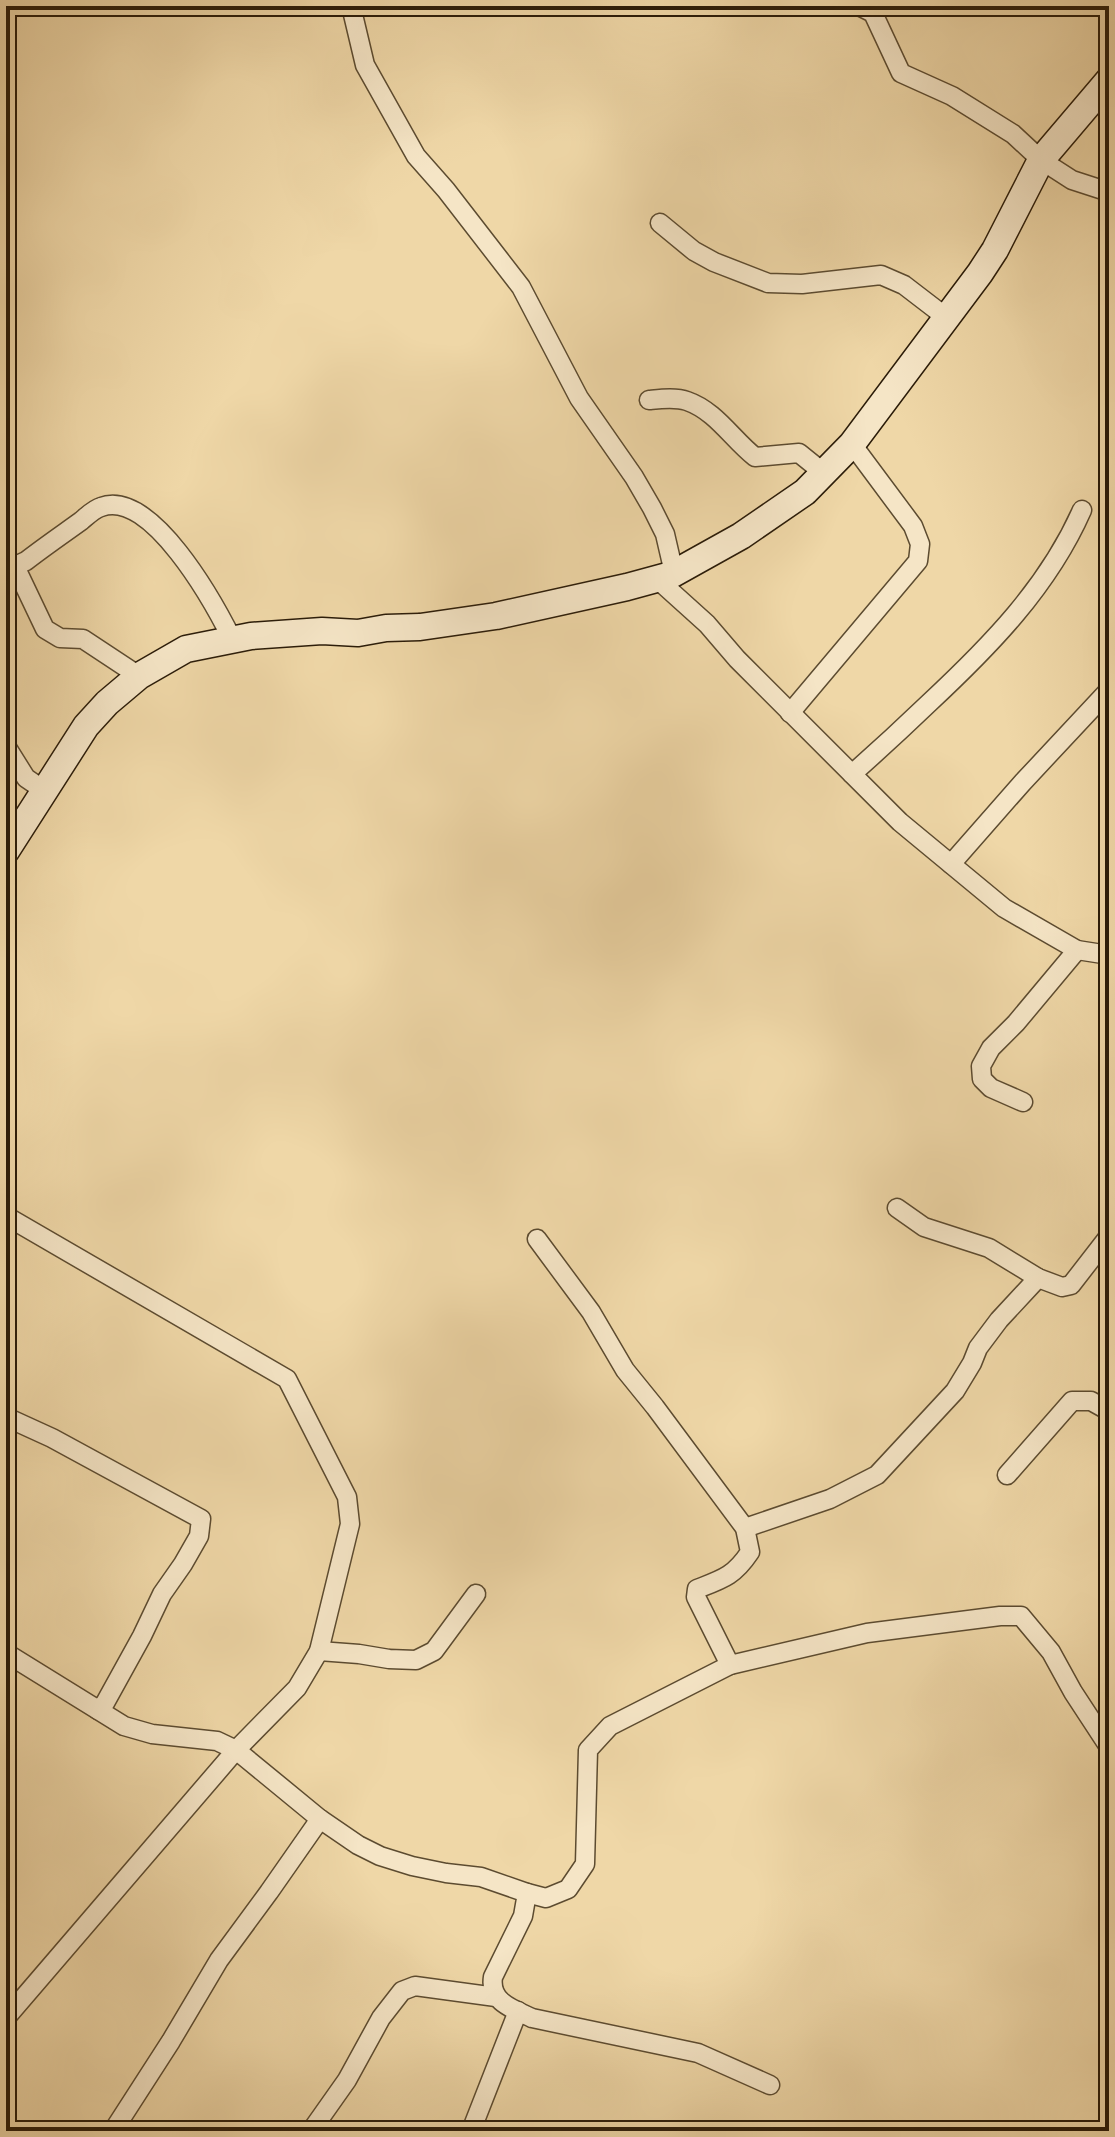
<svg xmlns="http://www.w3.org/2000/svg" width="1115" height="2137" viewBox="0 0 1115 2137" font-family="'IM FELL Double Pica',serif">
<rect width="100%" height="100%" fill="#efd7a7"/>
<filter id="stains"><feTurbulence type="fractalNoise" baseFrequency=".0025" numOctaves="4"/><feColorMatrix values="0 0 0 0 .2 0 0 0 0 .09 0 0 0 0 .02 0 0 0 .5 -.17"/></filter>
<radialGradient id="worn" r=".72"><stop offset=".6" stop-color="#630" stop-opacity="0"/><stop offset="1" stop-color="#630" stop-opacity=".3"/></radialGradient>
<g fill="none" stroke-linecap="round" stroke-linejoin="round">
<defs>
<g id="street">
<path d="M 351,6 L 365,65 L 416,156 L 446,190 L 521,287 L 579,398 L 634,477 L 652,508 L 665,534 L 674,573"/>
<path d="M 859,6 L 873,13 L 901,73 L 952,96 L 1013,134 L 1041,160 L 1072,180 L 1109,192"/>
<path d="M 660,223 L 694,251 L 714,262 L 768,283 L 802,284 L 881,275 L 904,285 L 947,318"/>
<path d="M 649,400 C 660,399 676,397 687,401 C 716,411 732,439 755,457 L 799,453 L 825,474"/>
<path d="M 6,560 L 15,566 L 45,629 L 60,638 L 83,639 L 139,676"/>
<path d="M 15,566 L 26,561 C 44,547 63,534 81,521 C 87,516 94,509 101,507 C 151,488 214,603 232,639"/>
<path d="M 656,578 L 707,624 L 737,659 L 900,822 L 1004,908 L 1077,950 L 1109,955"/>
<path d="M 790,713 L 918,561 L 920,544 L 913,526 L 852,444"/>
<path d="M 6,746 L 26,778 L 45,791"/>
<path d="M 852,774 C 878,751 904,727 929,703 C 990,646 1048,587 1082,510"/>
<path d="M 951,864 L 1023,782 L 1109,690"/>
<path d="M 1023,1102 L 991,1088 L 982,1079 L 981,1066 L 991,1048 L 1016,1023 L 1077,950"/>
<path d="M 897,1208 L 924,1227 L 989,1248 L 1038,1278 L 1062,1287 L 1071,1285 L 1109,1236"/>
<path d="M 6,1216 L 287,1379 L 347,1497 L 350,1524 L 319,1651 L 297,1688 L 236,1750 L 6,2018"/>
<path d="M 537,1239 L 591,1312 L 625,1370 L 655,1407 L 745,1528 L 750,1552 C 734,1576 723,1579 697,1589 L 696,1597 L 730,1665"/>
<path d="M 6,1417 L 52,1438 L 201,1519 L 199,1536 L 183,1564 L 162,1594 L 142,1636 L 105,1703 L 98,1710"/>
<path d="M 1007,1475 L 1072,1401 L 1091,1401 L 1109,1411"/>
<path d="M 745,1528 L 830,1499 L 877,1475 L 955,1391 L 972,1363 L 978,1348 L 999,1320 L 1038,1278"/>
<path d="M 319,1651 L 359,1654 L 389,1659 L 416,1660 L 434,1651 L 476,1594"/>
<path d="M 6,1653 L 124,1726 L 152,1734 L 217,1741 L 236,1750 L 320,1819 L 358,1845 L 380,1856 L 412,1866 L 446,1873 L 481,1877 L 527,1893 L 523,1916 L 493,1977 C 489,2002 513,2009 532,2018 L 698,2053 L 770,2085"/>
<path d="M 527,1893 L 546,1898 L 568,1889 L 585,1864 L 588,1750 L 610,1726 L 730,1665 L 867,1633 L 1000,1616 L 1021,1616 L 1051,1652 L 1073,1692 L 1109,1747"/>
<path d="M 113,2131 L 171,2041 L 219,1960 L 269,1892 L 320,1819"/>
<path d="M 311,2131 L 347,2080 L 381,2018 L 402,1991 L 415,1986 L 496,1997"/>
<path d="M 471,2131 L 518,2011"/>
</g>
<path id="secondary" d="M 6,851 L 86,726 L 107,703 L 139,676 L 186,649 L 251,636 L 322,631 L 358,633 L 386,628 L 420,627 L 496,616 L 627,587 L 671,575 L 741,536 L 805,492 L 852,444 L 980,273 L 995,250 L 1041,160 L 1109,80"/>
</defs>
<use href="#street" stroke="#5c4b30" stroke-width="21"/>
<use href="#secondary" stroke="#2b1c09" stroke-width="29"/>
<use href="#street" stroke="#f5e5c6" stroke-width="18"/>
<use href="#secondary" stroke="#f5e5c6" stroke-width="26"/>
</g>
<rect width="1115" height="2137" fill="none" stroke="#efd7a7" stroke-width="32"/>
<rect x="8" y="8" width="1099" height="2121" fill="none" stroke="#2b1c09" stroke-width="4"/>
<rect x="16" y="16" width="1083" height="2105" fill="none" stroke="#2b1c09" stroke-width="2"/>
<rect width="100%" height="100%" filter="url(#stains)"/>
<rect width="100%" height="100%" fill="url(#worn)"/>
</svg>
